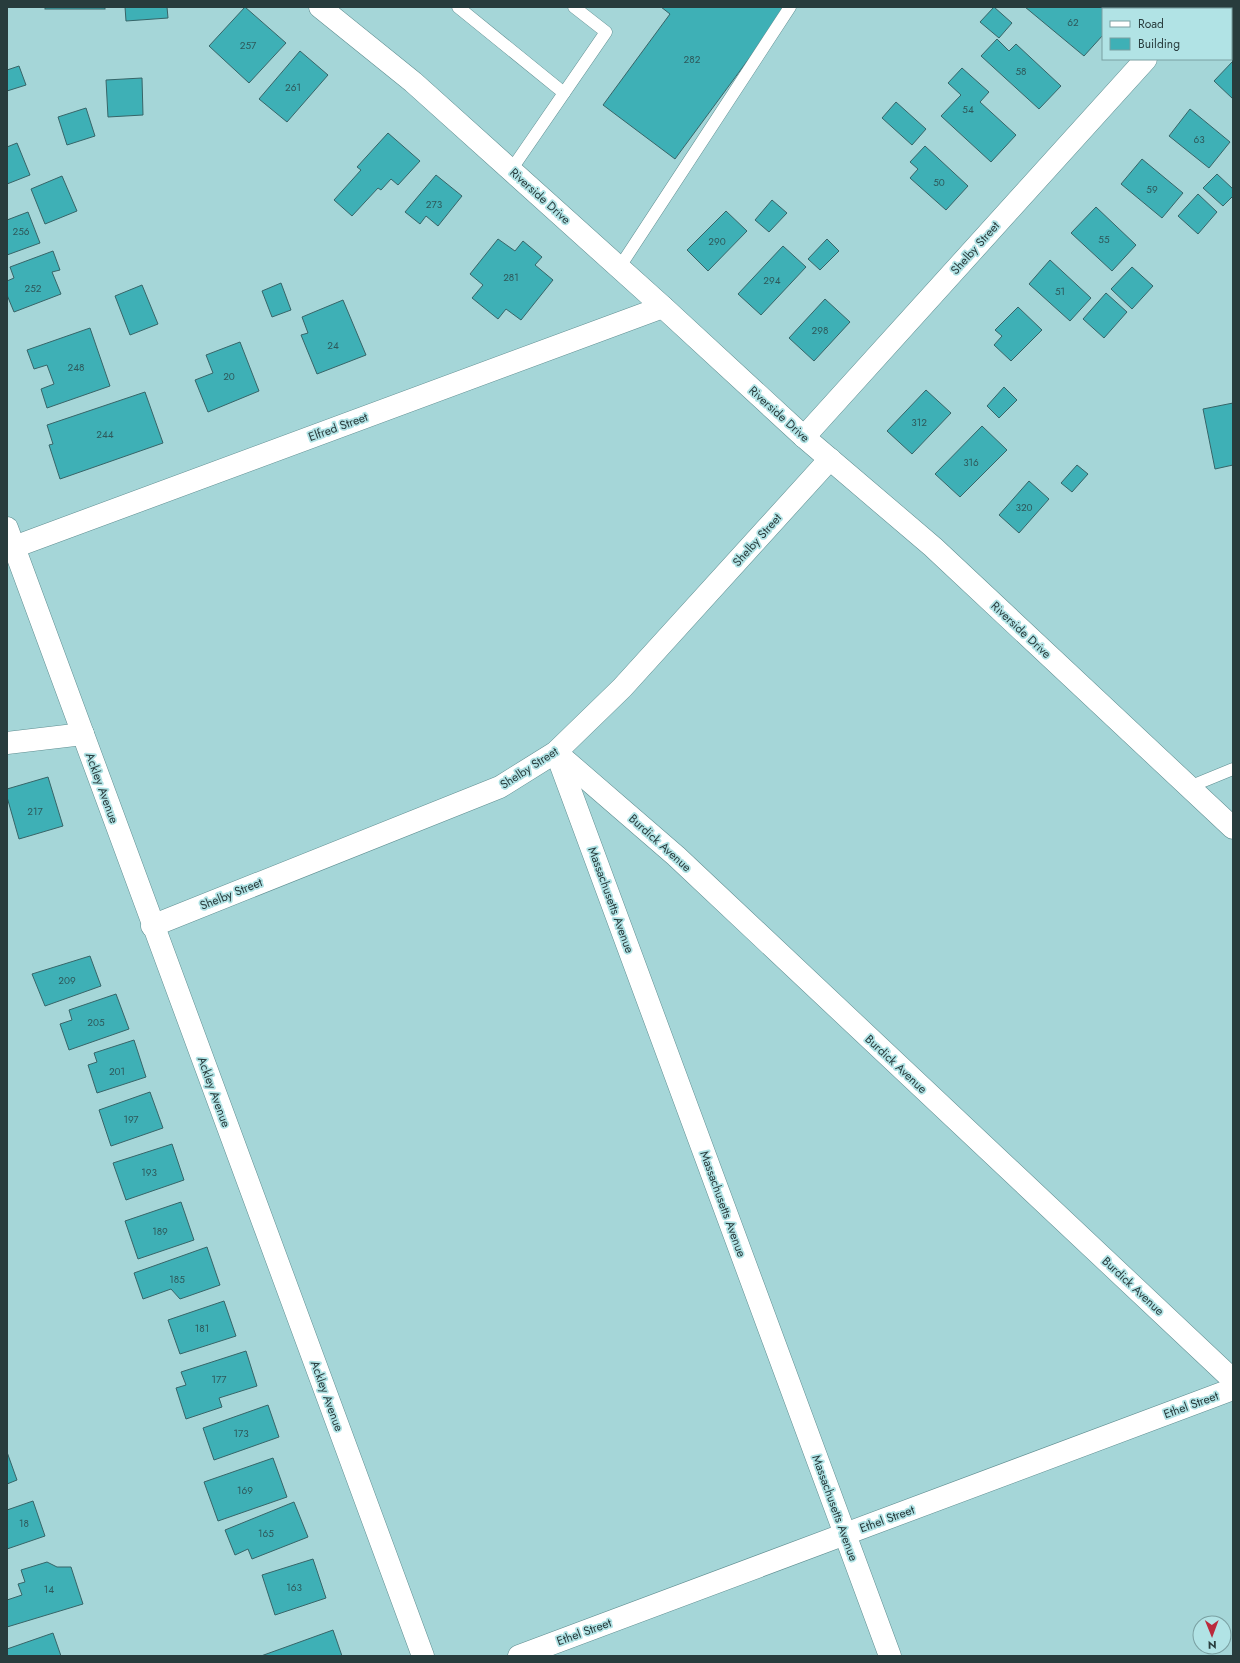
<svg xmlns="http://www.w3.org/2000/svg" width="1240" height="1663" viewBox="0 0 1240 1663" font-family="Jost,sans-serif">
<rect width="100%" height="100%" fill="#a5d6d8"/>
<g fill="#3eb0b6" stroke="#376568">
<rect x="45" y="7" width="60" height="2"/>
<path d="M 125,7 L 167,7 L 168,18 L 126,21 Z"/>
<path d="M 245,7 L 286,43 L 249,83 L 209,46 Z"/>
<path d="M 661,7 L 787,7 L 675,159 L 603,105 L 670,14 Z"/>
<path d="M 994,7 L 1012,23 L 999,38 L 980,22 Z"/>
<path d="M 1025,7 L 1102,7 L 1105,9 L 1103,9 L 1103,35 L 1084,56 Z"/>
<path d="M 997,39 L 1009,51 L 1016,44 L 1061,86 L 1039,109 L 981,56 Z"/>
<path d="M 300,51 L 328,75 L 287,122 L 259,99 Z"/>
<path d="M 1233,61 L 1233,99 L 1214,81 Z"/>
<path d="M 19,66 L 26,85 L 7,91 L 7,70 Z"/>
<path d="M 962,68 L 989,92 L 980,102 L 1016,135 L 991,162 L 941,116 L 961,95 L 948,83 Z"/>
<path d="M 142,78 L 143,115 L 108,117 L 106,80 Z"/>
<path d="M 896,102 L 926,129 L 912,145 L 882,118 Z"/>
<path d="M 86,108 L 95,136 L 67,145 L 58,117 Z"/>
<path d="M 1190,109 L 1230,142 L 1209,168 L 1169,136 Z"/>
<path d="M 388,133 L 420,161 L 398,185 L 391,179 L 381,190 L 378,188 L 352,216 L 334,200 L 361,170 L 357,167 Z"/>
<path d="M 17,143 L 30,175 L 7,184 L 7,147 Z"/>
<path d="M 925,146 L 968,186 L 946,210 L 910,178 L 918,169 L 910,162 Z"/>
<path d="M 1142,159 L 1183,193 L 1162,218 L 1121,184 Z"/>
<path d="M 1217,174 L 1233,189 L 1233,196 L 1223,206 L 1203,188 Z"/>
<path d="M 436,175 L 462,196 L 438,226 L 426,216 L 420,224 L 405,212 Z"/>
<path d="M 62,176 L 77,211 L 45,224 L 31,189 Z"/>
<path d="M 1198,194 L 1217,212 L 1198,234 L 1178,216 Z"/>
<path d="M 772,200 L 787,213 L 769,232 L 755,220 Z"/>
<path d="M 1096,207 L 1136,245 L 1112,271 L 1071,233 Z"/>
<path d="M 726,211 L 747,231 L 708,271 L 687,250 Z"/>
<path d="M 28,212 L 40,243 L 7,255 L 7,220 Z"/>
<path d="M 498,239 L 515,251 L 523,241 L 542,257 L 535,265 L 553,280 L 521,320 L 506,309 L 498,319 L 472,298 L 483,285 L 470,274 Z"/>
<path d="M 827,239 L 839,251 L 820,270 L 808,259 Z"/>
<path d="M 783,246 L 806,267 L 761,315 L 738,294 Z"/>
<path d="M 53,251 L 60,270 L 52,272 L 61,294 L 14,312 L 7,295 L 7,281 L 14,278 L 10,267 Z"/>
<path d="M 1050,260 L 1091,298 L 1070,321 L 1029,284 Z"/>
<path d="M 1132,267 L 1153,286 L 1132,309 L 1111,289 Z"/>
<path d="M 281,283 L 291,310 L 272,317 L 262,291 Z"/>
<path d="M 142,285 L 158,324 L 130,335 L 115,296 Z"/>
<path d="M 1106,293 L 1127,312 L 1104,338 L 1083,319 Z"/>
<path d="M 825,299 L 850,322 L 814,361 L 789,338 Z"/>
<path d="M 343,300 L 366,355 L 317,374 L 301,335 L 308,333 L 302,317 Z"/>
<path d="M 1018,307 L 1042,330 L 1011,361 L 994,345 L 1002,336 L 995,330 Z"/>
<path d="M 90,328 L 110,386 L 47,408 L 41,389 L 54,384 L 47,365 L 34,369 L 27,350 Z"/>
<path d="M 240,342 L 259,391 L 208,412 L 195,380 L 213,373 L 206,355 Z"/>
<path d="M 1004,387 L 1017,400 L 999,418 L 987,406 Z"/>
<path d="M 926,390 L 951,413 L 912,454 L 887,431 Z"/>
<path d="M 145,392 L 163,443 L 60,479 L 49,445 L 53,444 L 47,425 Z"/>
<path d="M 1233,403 L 1233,465 L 1215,469 L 1203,409 Z"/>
<path d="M 982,426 L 1007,450 L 960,497 L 935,474 Z"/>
<path d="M 1077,465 L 1088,474 L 1072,492 L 1061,483 Z"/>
<path d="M 1029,481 L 1049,499 L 1019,533 L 999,515 Z"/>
<path d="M 48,777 L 63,826 L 19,839 L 7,797 L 7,789 Z"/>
<path d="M 90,956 L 101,986 L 45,1006 L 32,974 Z"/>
<path d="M 116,994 L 129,1029 L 69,1050 L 60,1024 L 72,1020 L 69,1010 Z"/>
<path d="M 134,1040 L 146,1077 L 97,1093 L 88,1065 L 97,1062 L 94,1053 Z"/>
<path d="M 150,1092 L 163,1128 L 111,1146 L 99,1110 Z"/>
<path d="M 172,1144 L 184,1180 L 126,1200 L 113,1163 Z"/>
<path d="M 181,1202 L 194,1240 L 138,1259 L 125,1221 Z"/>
<path d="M 207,1247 L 220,1285 L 180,1299 L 171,1289 L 143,1299 L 134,1273 Z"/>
<path d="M 224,1301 L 236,1336 L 180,1354 L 168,1320 Z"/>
<path d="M 246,1351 L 257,1386 L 219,1398 L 222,1407 L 186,1419 L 176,1388 L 186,1385 L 181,1372 Z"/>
<path d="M 268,1405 L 279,1437 L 214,1460 L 203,1428 Z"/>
<path d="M 7,1452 L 17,1480 L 7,1484 Z"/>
<path d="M 273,1458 L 287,1497 L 218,1521 L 204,1482 Z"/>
<path d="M 33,1501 L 45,1536 L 7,1549 L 7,1510 Z"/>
<path d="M 294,1502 L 308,1537 L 252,1559 L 248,1549 L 235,1555 L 225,1530 Z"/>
<path d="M 313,1559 L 326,1598 L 275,1615 L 262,1575 Z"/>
<path d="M 47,1562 L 57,1567 L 71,1567 L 83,1604 L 7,1627 L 7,1600 L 22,1595 L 18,1584 L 25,1582 L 21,1570 Z"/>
<path d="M 333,1630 L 342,1656 L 261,1656 Z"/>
<path d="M 53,1633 L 61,1656 L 7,1656 L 7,1649 Z"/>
</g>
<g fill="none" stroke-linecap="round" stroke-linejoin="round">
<defs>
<g id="lane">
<path d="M 458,7 L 564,93"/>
<path d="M 511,170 L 606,32 L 574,7"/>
<path d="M 619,268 L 790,7"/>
<path d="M 1189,787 L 1233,769"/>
</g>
<g id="street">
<path d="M 1191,9 L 1193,7"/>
<path d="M 804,437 L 1146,59"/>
<path d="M 7,528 L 423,1656"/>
<path d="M 14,547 L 663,307"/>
<path d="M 7,743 L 83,734"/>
<path d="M 556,752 L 890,1656"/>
<path d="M 558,754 L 676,856 L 1233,1380"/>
<path d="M 152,926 L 500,787 L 556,752 L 622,688 L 830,459"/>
<path d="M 519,1656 L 1233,1389"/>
</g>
<path id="primary" d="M 320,7 L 413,82 L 663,307 L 804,437 L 933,547 L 1233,828"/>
</defs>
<use href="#lane" stroke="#5f8e91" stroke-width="13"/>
<use href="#street" stroke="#5f8e91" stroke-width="23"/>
<use href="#primary" stroke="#5f8e91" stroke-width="23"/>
<use href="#lane" stroke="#fff" stroke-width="12"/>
<use href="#street" stroke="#fff" stroke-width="22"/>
<use href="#primary" stroke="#fff" stroke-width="22"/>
</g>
<g text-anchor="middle" stroke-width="3.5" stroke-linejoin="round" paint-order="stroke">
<g font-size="10" fill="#2e595b">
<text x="1073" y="26">62</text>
<text x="248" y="49">257</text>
<text x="692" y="63">282</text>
<text x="1021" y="75">58</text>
<text x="293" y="91">261</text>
<text x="968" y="113">54</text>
<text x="1199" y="143">63</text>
<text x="939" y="186">50</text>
<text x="1152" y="193">59</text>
<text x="434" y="208">273</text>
<text x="21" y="235">256</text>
<text x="1104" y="243">55</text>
<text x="717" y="245">290</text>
<text x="511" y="281">281</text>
<text x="772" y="284">294</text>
<text x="33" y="292">252</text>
<text x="1060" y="295">51</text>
<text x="820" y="334">298</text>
<text x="333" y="349">24</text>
<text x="76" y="371">248</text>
<text x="229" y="380">20</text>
<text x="919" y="426">312</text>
<text x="105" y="438">244</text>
<text x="971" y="466">316</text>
<text x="1024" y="511">320</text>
<text x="35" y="815">217</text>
<text x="67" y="984">209</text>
<text x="96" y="1026">205</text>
<text x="117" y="1075">201</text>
<text x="131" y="1123">197</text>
<text x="149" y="1176">193</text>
<text x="160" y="1235">189</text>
<text x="177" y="1283">185</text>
<text x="202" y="1332">181</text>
<text x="219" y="1383">177</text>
<text x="241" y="1437">173</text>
<text x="245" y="1494">169</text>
<text x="24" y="1527">18</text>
<text x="266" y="1537">165</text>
<text x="294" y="1591">163</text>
<text x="49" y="1593">14</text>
</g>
<g font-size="12" fill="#283c3d" stroke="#b1e3e5">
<text transform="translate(540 196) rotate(42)" y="4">Riverside Drive</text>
<text transform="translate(975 248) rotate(-48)" y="4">Shelby Street</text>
<text transform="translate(779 414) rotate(42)" y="4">Riverside Drive</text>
<text transform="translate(338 427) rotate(-20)" y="4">Elfred Street</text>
<text transform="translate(757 540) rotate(-48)" y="4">Shelby Street</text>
<text transform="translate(1021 630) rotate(43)" y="4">Riverside Drive</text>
<text transform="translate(529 768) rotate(-33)" y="4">Shelby Street</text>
<text transform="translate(102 788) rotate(70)" y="4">Ackley Avenue</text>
<text transform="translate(660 843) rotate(42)" y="4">Burdick Avenue</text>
<text transform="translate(231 894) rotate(-22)" y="4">Shelby Street</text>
<text transform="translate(611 900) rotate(70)" y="4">Massachusetts Avenue</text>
<text transform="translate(896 1064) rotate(43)" y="4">Burdick Avenue</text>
<text transform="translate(214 1092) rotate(70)" y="4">Ackley Avenue</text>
<text transform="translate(723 1204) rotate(70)" y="4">Massachusetts Avenue</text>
<text transform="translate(1133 1286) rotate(43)" y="4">Burdick Avenue</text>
<text transform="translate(327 1396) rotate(70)" y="4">Ackley Avenue</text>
<text transform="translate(1191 1405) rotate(-20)" y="4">Ethel Street</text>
<text transform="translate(835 1508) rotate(70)" y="4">Massachusetts Avenue</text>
<text transform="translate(887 1519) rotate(-20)" y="4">Ethel Street</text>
<text transform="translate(584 1632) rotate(-20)" y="4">Ethel Street</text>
</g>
</g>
<rect width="1240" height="1663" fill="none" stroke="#283c3d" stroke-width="16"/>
<rect x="1102" y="8" width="130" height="52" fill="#b1e3e5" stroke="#7aa0a2"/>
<rect x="1110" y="21" width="20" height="6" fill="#ffffff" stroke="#7aa0a2"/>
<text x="1138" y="28" font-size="12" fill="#283c3d">Road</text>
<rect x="1110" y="38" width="20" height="12" fill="#3eb0b6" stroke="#7aa0a2"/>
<text x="1138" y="48" font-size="12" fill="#283c3d">Building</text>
<g transform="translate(1212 1635) rotate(179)"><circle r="19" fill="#b1e3e5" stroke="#7aa0a2"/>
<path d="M0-3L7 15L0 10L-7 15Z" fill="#bb2a3c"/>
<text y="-6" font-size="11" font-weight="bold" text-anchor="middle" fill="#283c3d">N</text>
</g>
</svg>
